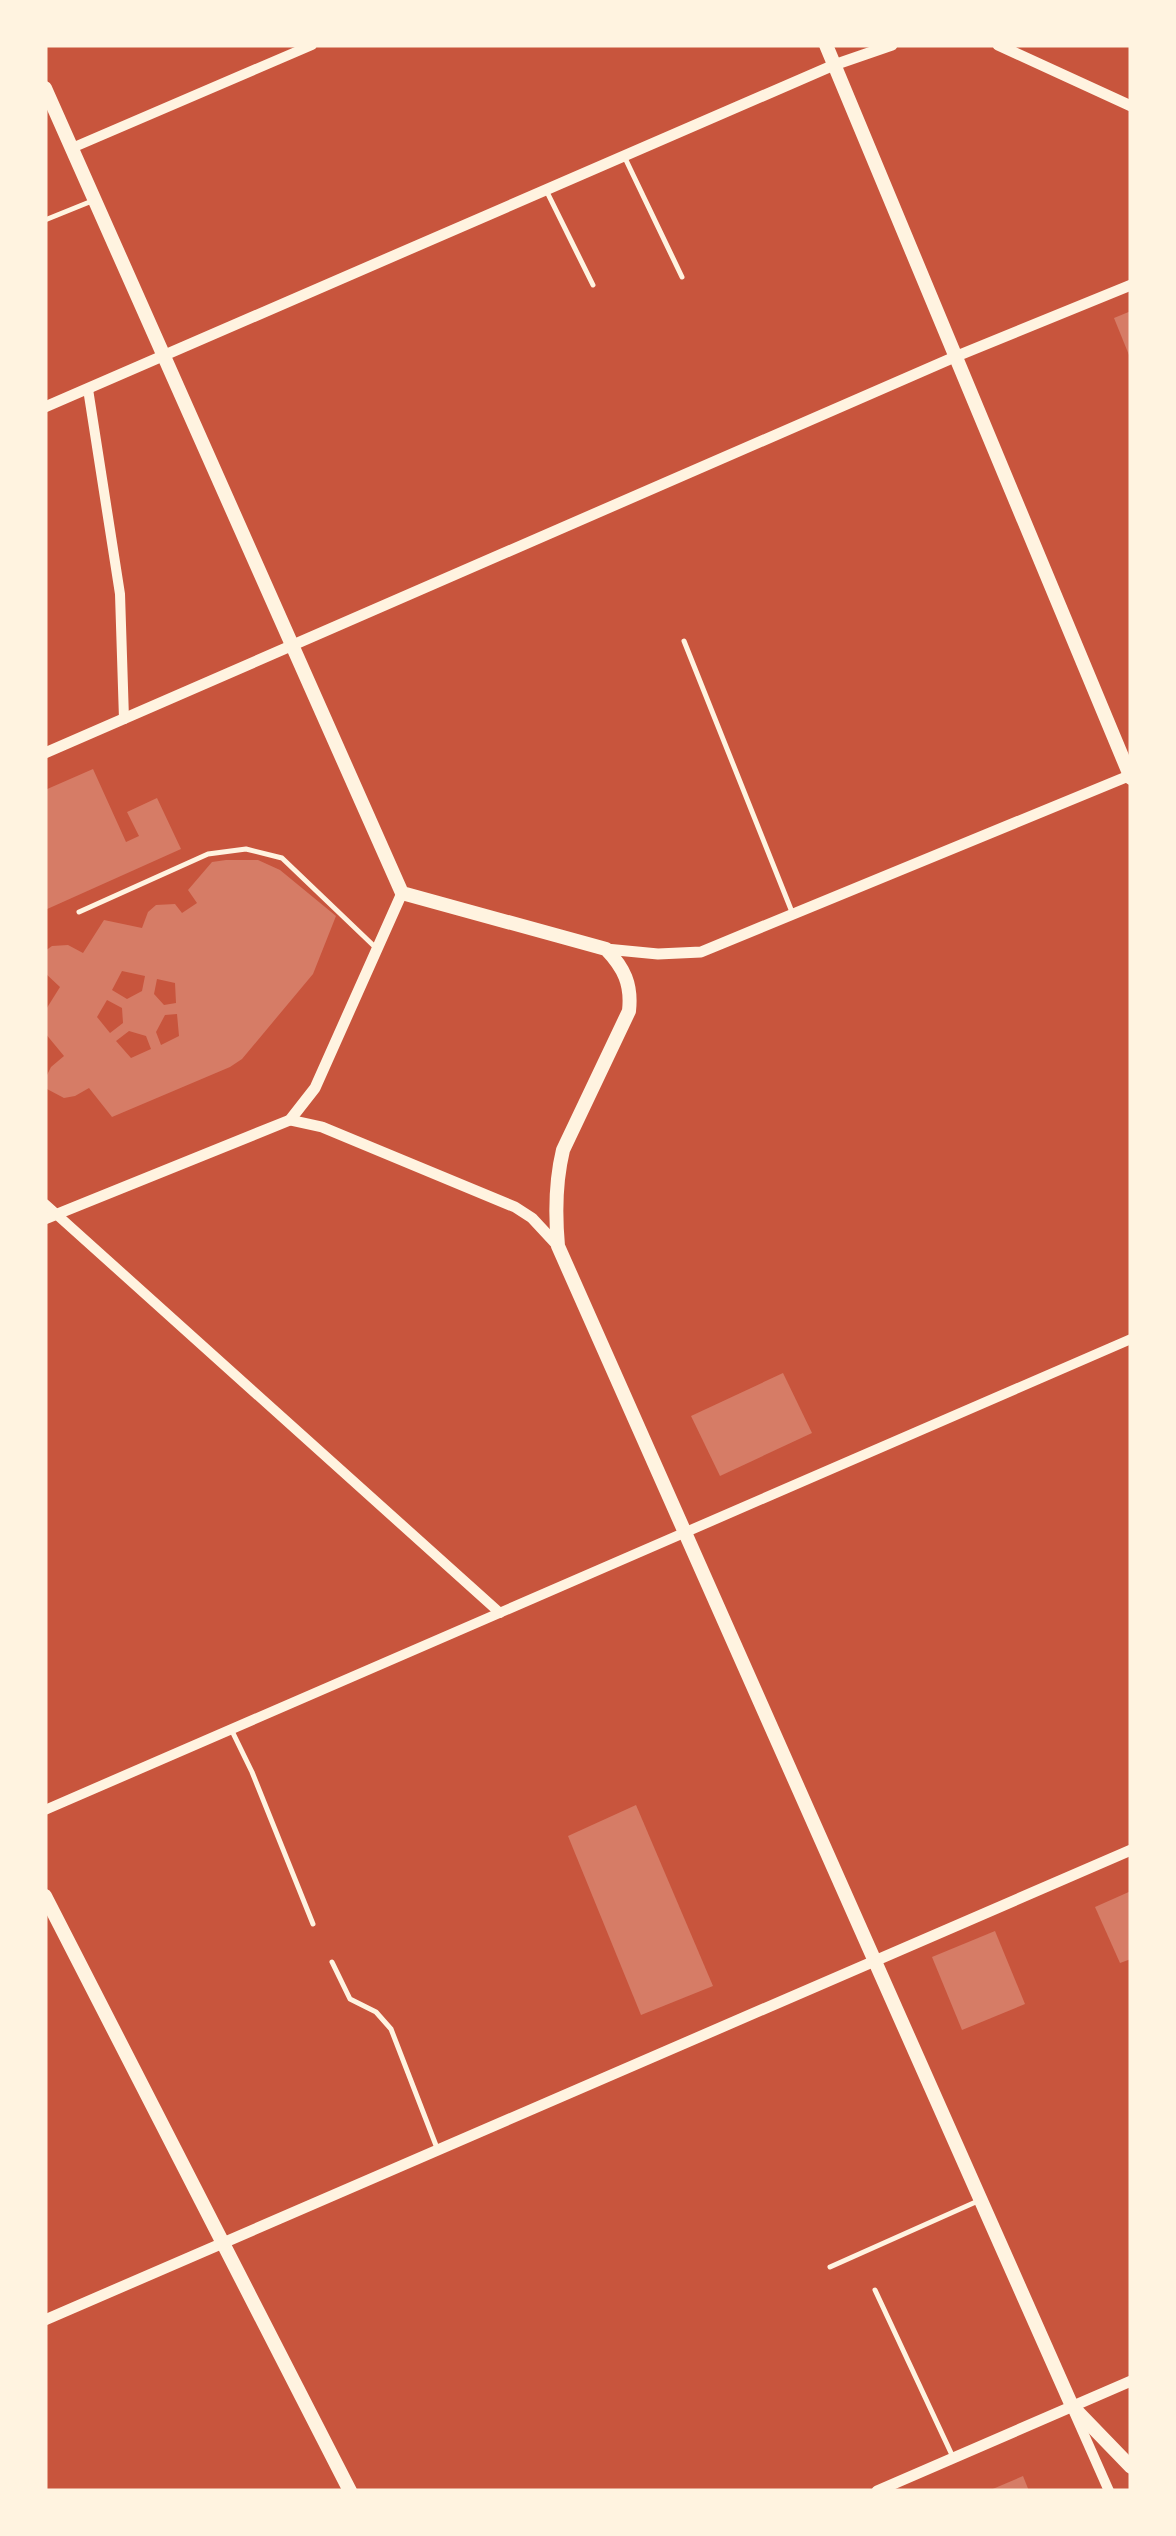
<svg xmlns="http://www.w3.org/2000/svg" width="1176" height="2536" viewBox="0 0 1176 2536" font-family="Karla,sans-serif">
<rect width="100%" height="100%" fill="#c8553d"/>
<g fill="#d67c66" fill-rule="evenodd">
<path d="M 1131,311 L 1131,360 L 1114,318 Z"/>
<path d="M 93,769 L 126,842 L 139,836 L 127,812 L 157,798 L 181,849 L 45,910 L 45,790 Z"/>
<path d="M 226,860 L 258,860 L 280,870 L 336,916 L 313,974 L 242,1059 L 230,1067 L 112,1117 L 89,1088 L 75,1096 L 64,1098 L 47,1089 L 45,1079 L 51,1067 L 64,1056 L 45,1033 L 45,1011 L 60,987 L 45,973 L 45,951 L 52,946 L 68,945 L 83,953 L 104,920 L 142,928 L 148,912 L 156,905 L 175,904 L 182,913 L 197,903 L 188,890 L 212,862 ZM 122,971 L 145,976 L 142,991 L 127,999 L 112,990 ZM 157,979 L 175,983 L 176,1003 L 164,1005 L 154,994 ZM 107,1000 L 122,1008 L 123,1023 L 110,1033 L 97,1017 ZM 177,1014 L 179,1036 L 161,1045 L 156,1032 L 165,1015 ZM 129,1031 L 146,1036 L 151,1049 L 131,1058 L 116,1041 Z"/>
<path d="M 783,1373 L 812,1433 L 720,1476 L 691,1416 Z"/>
<path d="M 636,1805 L 713,1986 L 641,2015 L 568,1836 Z"/>
<path d="M 1131,1891 L 1131,1959 L 1120,1963 L 1095,1907 Z"/>
<path d="M 995,1931 L 1025,2004 L 962,2030 L 932,1957 Z"/>
<path d="M 1023,2476 L 1029,2491 L 988,2491 Z"/>
</g>
<g fill="none" stroke-linecap="round" stroke-linejoin="round">
<g stroke="#fff3e0" stroke-width="5">
<path d="M 625,158 L 682,277"/>
<path d="M 546,190 L 593,285"/>
<path d="M 45,220 L 92,201"/>
<path d="M 684,641 L 792,912"/>
<path d="M 79,912 L 208,854 L 246,849 L 282,858 L 375,947"/>
<path d="M 231,1729 L 252,1772 L 313,1924"/>
<path d="M 332,1962 L 350,1999 L 376,2012 L 391,2029 L 437,2148"/>
<path d="M 830,2267 L 978,2201"/>
<path d="M 875,2290 L 952,2455"/>
</g>
<g stroke="#fff3e0" stroke-width="10">
<path d="M 72,148 L 312,45"/>
<path d="M 88,389 L 120,594 L 124,719"/>
<path d="M 45,1204 L 500,1613"/>
<path d="M 45,1810 L 1131,1339"/>
<path d="M 1074,2412 L 1109,2491"/>
</g>
<g stroke="#fff3e0" stroke-width="11">
<path d="M 998,45 L 1131,106"/>
<path d="M 45,407 L 834,65 L 892,45"/>
<path d="M 45,753 L 957,356 L 1131,285"/>
<path d="M 606,949 L 658,954 L 701,952 L 1131,775"/>
<path d="M 290,1120 L 322,1127 L 515,1207 L 532,1218 L 558,1246"/>
<path d="M 45,1219 L 290,1120 L 315,1088 L 402,893"/>
<path d="M 45,2320 L 1131,1850"/>
<path d="M 877,2491 L 1131,2381"/>
</g>
<g stroke="#fff3e0" stroke-width="14">
<path d="M 826,45 L 1131,778"/>
<path d="M 45,88 L 402,893 L 606,949 C 624,968 632,984 629,1011 L 563,1150 C 555,1183 555,1213 558,1246 L 1072,2406 L 1131,2467"/>
<path d="M 45,1896 L 350,2491"/>
</g>
</g>
<rect width="1176" height="2536" fill="none" stroke="#fff3e0" stroke-width="95"/>
</svg>
